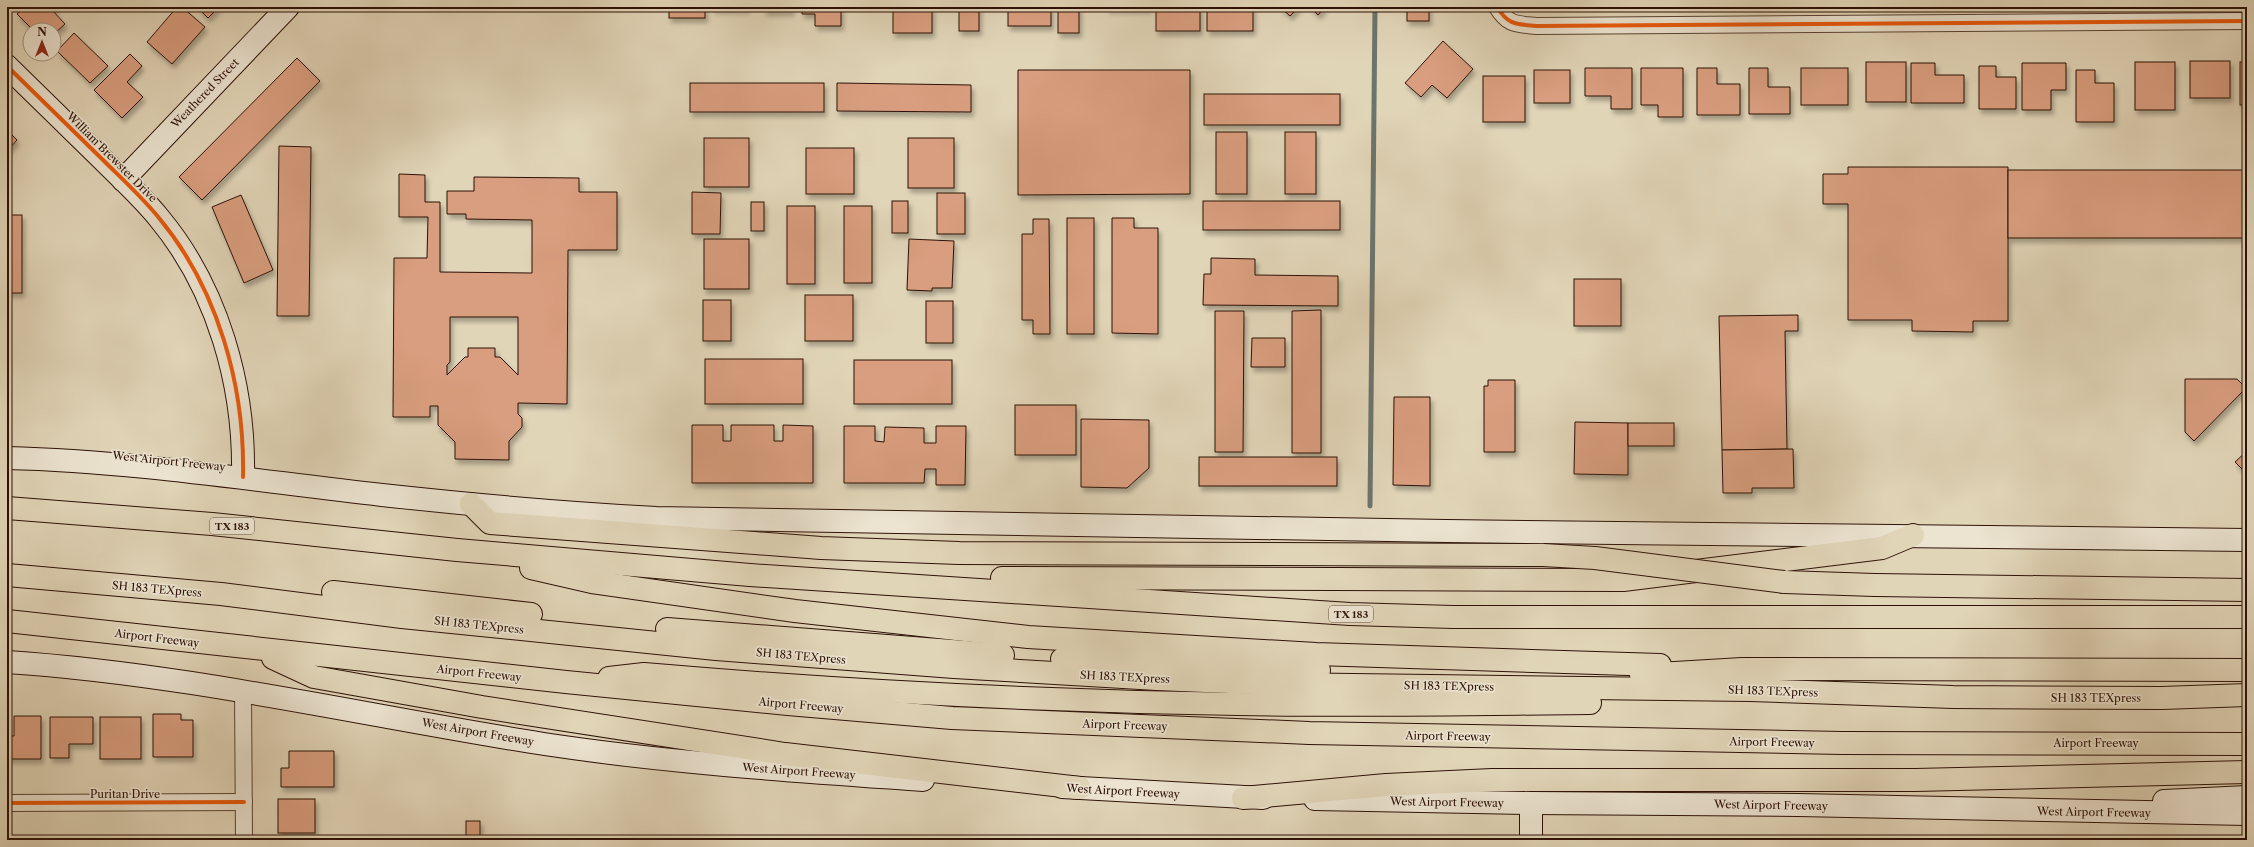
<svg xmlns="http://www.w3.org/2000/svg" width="2254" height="847" viewBox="0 0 2254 847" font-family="'Libre Caslon Text',serif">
<defs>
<filter id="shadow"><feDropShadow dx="2.5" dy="4.5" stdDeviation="2" flood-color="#0004"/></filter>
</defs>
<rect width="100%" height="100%" fill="#e1d5b8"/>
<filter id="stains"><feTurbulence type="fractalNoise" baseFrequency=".005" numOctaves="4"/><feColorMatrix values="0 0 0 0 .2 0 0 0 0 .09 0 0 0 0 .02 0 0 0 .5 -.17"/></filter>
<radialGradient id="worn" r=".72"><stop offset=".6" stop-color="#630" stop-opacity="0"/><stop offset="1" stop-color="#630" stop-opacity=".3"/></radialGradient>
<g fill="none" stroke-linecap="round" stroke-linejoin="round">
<path stroke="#6b756d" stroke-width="5" d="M 1370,506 L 1375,7"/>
</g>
<g fill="#d99e7f" stroke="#2d1107" fill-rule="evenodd" filter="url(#shadow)">
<path d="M 24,7 L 57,7 L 53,11 L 65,24 L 54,34 L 54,30 L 33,30 L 17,14 Z"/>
<path d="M 177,7 L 182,7 L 205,27 L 172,64 L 147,42 Z"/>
<path d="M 197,7 L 219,7 L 208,18 Z"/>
<rect x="669" y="7" width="36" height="11"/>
<rect x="713" y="7" width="34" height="2"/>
<rect x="764" y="7" width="28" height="4"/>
<path d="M 802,7 L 841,7 L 841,26 L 815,26 L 815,14 L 802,14 Z"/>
<rect x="893" y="7" width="39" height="26"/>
<rect x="959" y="7" width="20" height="24"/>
<rect x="1008" y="7" width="43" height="19"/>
<rect x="1058" y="7" width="21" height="26"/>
<rect x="1107" y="7" width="43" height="2"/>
<rect x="1156" y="7" width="44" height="24"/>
<rect x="1207" y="7" width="46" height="24"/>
<path d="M 1280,7 L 1299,7 L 1290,16 Z"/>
<path d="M 1310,7 L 1325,7 L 1318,15 Z"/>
<rect x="1407" y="7" width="22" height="14"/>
<path d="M 74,33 L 108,66 L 90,83 L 57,51 Z"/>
<path d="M 1443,41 L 1473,69 L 1447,98 L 1432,85 L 1421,97 L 1405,83 Z"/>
<path d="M 130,54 L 142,66 L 127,82 L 143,97 L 122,118 L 94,90 Z"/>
<path d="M 297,58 L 320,81 L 202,200 L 179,177 Z"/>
<rect x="2190" y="61" width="40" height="37"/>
<rect x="1866" y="62" width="40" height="40"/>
<rect x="2135" y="62" width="40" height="48"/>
<rect x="2240" y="62" width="7" height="43"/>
<path d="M 1911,63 L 1935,63 L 1935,75 L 1964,75 L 1964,103 L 1911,103 Z"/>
<path d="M 2022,63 L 2066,63 L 2066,90 L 2051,90 L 2051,110 L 2022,110 Z"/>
<path d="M 1979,66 L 1996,66 L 1996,77 L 2016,77 L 2016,109 L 1979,109 Z"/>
<path d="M 1585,68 L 1632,68 L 1632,109 L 1611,109 L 1611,96 L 1585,96 Z"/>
<path d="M 1641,68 L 1683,68 L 1683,117 L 1658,117 L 1658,105 L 1641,105 Z"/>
<path d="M 1697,68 L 1717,68 L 1717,84 L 1740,84 L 1740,115 L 1697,115 Z"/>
<path d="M 1749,68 L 1768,68 L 1768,87 L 1790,87 L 1790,114 L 1749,114 Z"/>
<rect x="1801" y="68" width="47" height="37"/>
<path d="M 1018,70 L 1190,70 L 1190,194 L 1018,195 Z"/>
<rect x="1534" y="70" width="36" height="33"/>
<path d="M 2076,70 L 2095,70 L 2095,83 L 2114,83 L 2114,122 L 2076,122 Z"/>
<rect x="1483" y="76" width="42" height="46"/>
<rect x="690" y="83" width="134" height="29"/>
<path d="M 837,83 L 971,85 L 971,112 L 837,111 Z"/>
<rect x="1204" y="94" width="136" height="31"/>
<path d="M 7,130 L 17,140 L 7,151 Z"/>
<rect x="1216" y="132" width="31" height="62"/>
<rect x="1285" y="132" width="31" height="62"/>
<rect x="704" y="138" width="45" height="49"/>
<rect x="908" y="138" width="46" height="50"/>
<path d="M 279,146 L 311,147 L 309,316 L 277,316 Z"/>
<rect x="806" y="148" width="48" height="46"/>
<path d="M 1848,167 L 2008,167 L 2008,321 L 1973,321 L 1973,332 L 1912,331 L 1912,320 L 1848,320 L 1848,204 L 1823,204 L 1823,174 L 1848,174 Z"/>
<rect x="2008" y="170" width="239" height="68"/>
<path d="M 399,174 L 425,175 L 425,202 L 440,202 L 440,272 L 532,273 L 532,220 L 466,219 L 466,214 L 447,214 L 447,191 L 474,191 L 474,177 L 579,178 L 579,192 L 617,192 L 617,250 L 568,250 L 567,404 L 518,403 L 518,414 L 522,418 L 522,427 L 509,441 L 509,460 L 455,459 L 455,442 L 438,425 L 438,406 L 430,406 L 430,417 L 393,417 L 394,258 L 427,258 L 428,217 L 399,217 ZM 450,317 L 518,317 L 518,375 L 500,357 L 495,357 L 495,348 L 468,348 L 468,357 L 465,357 L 447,375 L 447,365 L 450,362 Z"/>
<path d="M 692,192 L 721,193 L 720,234 L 692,234 Z"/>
<rect x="937" y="193" width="28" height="41"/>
<path d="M 241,195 L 273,270 L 244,283 L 212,207 Z"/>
<rect x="892" y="201" width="16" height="32"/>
<rect x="1203" y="201" width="137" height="29"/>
<rect x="751" y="202" width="13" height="29"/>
<rect x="787" y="206" width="28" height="78"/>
<rect x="844" y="206" width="28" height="77"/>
<rect x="7" y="215" width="15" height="78"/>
<rect x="1067" y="218" width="27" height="116"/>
<path d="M 1112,218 L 1134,218 L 1134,228 L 1158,228 L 1158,334 L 1112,333 Z"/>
<path d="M 1033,219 L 1049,219 L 1050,334 L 1033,334 L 1033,320 L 1022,320 L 1022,234 L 1033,234 Z"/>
<rect x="704" y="239" width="45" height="50"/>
<path d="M 909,239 L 954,241 L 952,288 L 932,288 L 932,291 L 907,290 Z"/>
<path d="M 1211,258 L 1255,259 L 1255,275 L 1338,276 L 1338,306 L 1203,305 L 1204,274 L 1211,274 Z"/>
<rect x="1574" y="279" width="47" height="47"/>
<rect x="805" y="295" width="48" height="46"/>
<rect x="703" y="300" width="28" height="41"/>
<rect x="926" y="301" width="27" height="42"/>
<path d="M 1321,310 L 1321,453 L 1292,453 L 1292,311 Z"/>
<path d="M 1215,311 L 1244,311 L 1243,452 L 1215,452 Z"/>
<path d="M 1798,315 L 1798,331 L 1785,331 L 1787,449 L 1722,450 L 1719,316 Z"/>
<path d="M 1252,338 L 1285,338 L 1285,367 L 1251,367 Z"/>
<rect x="705" y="359" width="98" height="45"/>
<rect x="854" y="360" width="98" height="44"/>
<path d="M 2185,379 L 2237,379 L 2246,388 L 2194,441 L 2185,432 Z"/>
<path d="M 1488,380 L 1515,380 L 1515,452 L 1484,452 L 1484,386 L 1488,386 Z"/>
<path d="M 1394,397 L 1430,397 L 1430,486 L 1393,485 Z"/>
<rect x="1015" y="405" width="61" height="50"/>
<path d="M 1081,419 L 1149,420 L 1149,468 L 1127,488 L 1081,487 Z"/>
<path d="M 1575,422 L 1628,423 L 1628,475 L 1574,474 Z"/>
<rect x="1628" y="423" width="46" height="23"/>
<path d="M 692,425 L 723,425 L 723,441 L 731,441 L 731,425 L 774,425 L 774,441 L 783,441 L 783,425 L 813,426 L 813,483 L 692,483 Z"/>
<path d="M 844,426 L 875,426 L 875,441 L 884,442 L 885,427 L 924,428 L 924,443 L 936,443 L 936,426 L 966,426 L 965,485 L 936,485 L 936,469 L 925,469 L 924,483 L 844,483 Z"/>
<path d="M 1793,449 L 1794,488 L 1752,488 L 1752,493 L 1723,493 L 1722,450 Z"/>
<path d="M 2247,451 L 2247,474 L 2235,462 Z"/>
<rect x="1199" y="457" width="138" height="29"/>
<path d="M 153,714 L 181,714 L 181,720 L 193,720 L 193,757 L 153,757 Z"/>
<path d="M 14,716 L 41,716 L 41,759 L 7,759 L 7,736 L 14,736 Z"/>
<path d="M 50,717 L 93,717 L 93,744 L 69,744 L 69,758 L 50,758 Z"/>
<rect x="100" y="717" width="41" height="42"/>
<path d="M 289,751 L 334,751 L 334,787 L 281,787 L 281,768 L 289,768 Z"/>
<rect x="278" y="799" width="37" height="34"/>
<rect x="466" y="821" width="14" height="19"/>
</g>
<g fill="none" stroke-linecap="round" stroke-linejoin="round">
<defs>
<g id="street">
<path d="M 1497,7 C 1508,25 1516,24 1536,26 L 2247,21"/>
<path d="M 243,690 L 244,840"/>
<path d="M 7,803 L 244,802"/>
</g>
<g id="secondary">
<path d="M 7,66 C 39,97 70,128 102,159 C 121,178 142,197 159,218 C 218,289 245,386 243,477"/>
<path d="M 123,180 L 288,7"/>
<path d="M 7,458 C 133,461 257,481 382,495 C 473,505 565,513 656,518 L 1446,531 L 2247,540"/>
<path d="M 7,662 C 188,674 365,716 544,744 C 670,763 797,771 923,780"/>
<path d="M 1062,787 L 1263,798"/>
<path d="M 1315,799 L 1531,803 L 1798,805 L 2247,814"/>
<path d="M 2164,801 L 2247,797"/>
<path d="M 1531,840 L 1531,803"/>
</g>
<g id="highway">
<path d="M 471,504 L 490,523 L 821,548 L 959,553 L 1543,555"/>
<path d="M 7,508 L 212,524 L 457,550 L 750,575 L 1350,614 L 1453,617 L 2247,617"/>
<path d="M 531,568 L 592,582 L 795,611 L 1028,637 L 1316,654 L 1660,665"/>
<path d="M 7,575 L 221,594 L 402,617 L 716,649 L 954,667 L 1157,679 L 1277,684 L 1750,690 L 1953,697 L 2162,698 L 2247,695"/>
<path d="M 1002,578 L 1623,580 L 1882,548 L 1913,535"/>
<path d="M 1784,582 L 1875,585 L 2247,590"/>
<path d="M 333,592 L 531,614"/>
<path d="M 7,621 L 566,682 L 788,704 L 952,718 L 1309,733 L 1842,743 L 2247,744"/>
<path d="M 667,629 L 1003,655"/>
<path d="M 273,658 L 314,677 L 482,707 L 785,754 L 1080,788"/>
<path d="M 1062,659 L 1319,670"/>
<path d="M 1641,675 L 1742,669 L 2247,670"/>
<path d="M 609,678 L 644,674 C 842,691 1040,701 1238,704 C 1355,706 1472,704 1590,703"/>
<path d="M 1243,798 L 1386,785 L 1492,780 L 1915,780 L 2247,772"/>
</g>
</defs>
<use href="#street" stroke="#5a4233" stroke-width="18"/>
<use href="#secondary" stroke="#2d1107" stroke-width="24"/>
<use href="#highway" stroke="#2d1107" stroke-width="24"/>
<use href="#street" stroke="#ece4d1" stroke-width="16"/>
<use href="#secondary" stroke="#ece4d1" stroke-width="22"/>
<use href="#highway" stroke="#e1d5b8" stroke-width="22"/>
<defs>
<path id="highway-bridge" d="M 1543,555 L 1595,558 L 1784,582"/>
</defs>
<use href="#highway-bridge" stroke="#2d1107" stroke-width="24" stroke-linecap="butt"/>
<use href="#highway-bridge" stroke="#e1d5b8" stroke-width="22"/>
<defs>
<g id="cycleway">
<path d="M 1497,7 C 1508,25 1516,24 1536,26 L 2247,21"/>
<path d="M 7,66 C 39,97 70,128 102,159 C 121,178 142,197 159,218 C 218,289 245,386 243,477"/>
<path d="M 7,803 L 244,802"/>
</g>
</defs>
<use href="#cycleway" stroke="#ece4d1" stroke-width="6"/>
<use href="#cycleway" stroke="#e8590c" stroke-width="4"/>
</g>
<g text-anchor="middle" stroke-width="3.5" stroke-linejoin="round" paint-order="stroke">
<g fill="#ece4d1" stroke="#665044" stroke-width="1">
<rect x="210" y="518" width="44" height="16" rx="3"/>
<rect x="1329" y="606" width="44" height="16" rx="3"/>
</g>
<g font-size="10" font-weight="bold" fill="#2d1107">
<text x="232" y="530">TX 183</text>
<text x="1351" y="618">TX 183</text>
</g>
<g font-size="11" fill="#2d1107" stroke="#ece4d1">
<text transform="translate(205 93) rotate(-46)" y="4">Weathered Street</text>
<text transform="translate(112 157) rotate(45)" y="4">William Brewster Drive</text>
<text transform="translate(169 461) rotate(6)" y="4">West Airport Freeway</text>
<text transform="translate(157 589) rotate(5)" y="4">SH 183 TEXpress</text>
<text transform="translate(479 625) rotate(6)" y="4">SH 183 TEXpress</text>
<text transform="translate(157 638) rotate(7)" y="4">Airport Freeway</text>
<text transform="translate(801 656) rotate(5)" y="4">SH 183 TEXpress</text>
<text transform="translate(479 673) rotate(6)" y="4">Airport Freeway</text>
<text transform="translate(1125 677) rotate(3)" y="4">SH 183 TEXpress</text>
<text transform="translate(1449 686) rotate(1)" y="4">SH 183 TEXpress</text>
<text transform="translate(1773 691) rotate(2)" y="4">SH 183 TEXpress</text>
<text x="2096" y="702">SH 183 TEXpress</text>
<text transform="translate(801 705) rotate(5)" y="4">Airport Freeway</text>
<text transform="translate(1125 725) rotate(2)" y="4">Airport Freeway</text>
<text transform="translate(478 732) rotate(10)" y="4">West Airport Freeway</text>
<text transform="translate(1448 736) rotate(1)" y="4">Airport Freeway</text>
<text transform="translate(1772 742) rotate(1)" y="4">Airport Freeway</text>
<text x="2096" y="747">Airport Freeway</text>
<text transform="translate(799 771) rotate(4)" y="4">West Airport Freeway</text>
<text transform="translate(1123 791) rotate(3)" y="4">West Airport Freeway</text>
<text x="125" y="798">Puritan Drive</text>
<text transform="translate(1447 802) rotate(1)" y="4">West Airport Freeway</text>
<text transform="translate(1771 805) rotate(1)" y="4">West Airport Freeway</text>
<text transform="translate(2094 812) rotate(1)" y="4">West Airport Freeway</text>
</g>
</g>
<rect width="2254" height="847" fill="none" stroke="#e1d5b8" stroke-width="24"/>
<rect x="8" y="8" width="2238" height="831" fill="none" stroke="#2d1107" stroke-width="2"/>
<rect x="12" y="12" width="2230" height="823" fill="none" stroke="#2d1107"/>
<g transform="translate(42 42)"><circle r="19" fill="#ece4d1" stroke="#a09080"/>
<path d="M0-3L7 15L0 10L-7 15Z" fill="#8f2418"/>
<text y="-6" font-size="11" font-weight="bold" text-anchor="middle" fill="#2d1107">N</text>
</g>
<rect width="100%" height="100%" filter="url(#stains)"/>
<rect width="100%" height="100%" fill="url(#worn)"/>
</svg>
